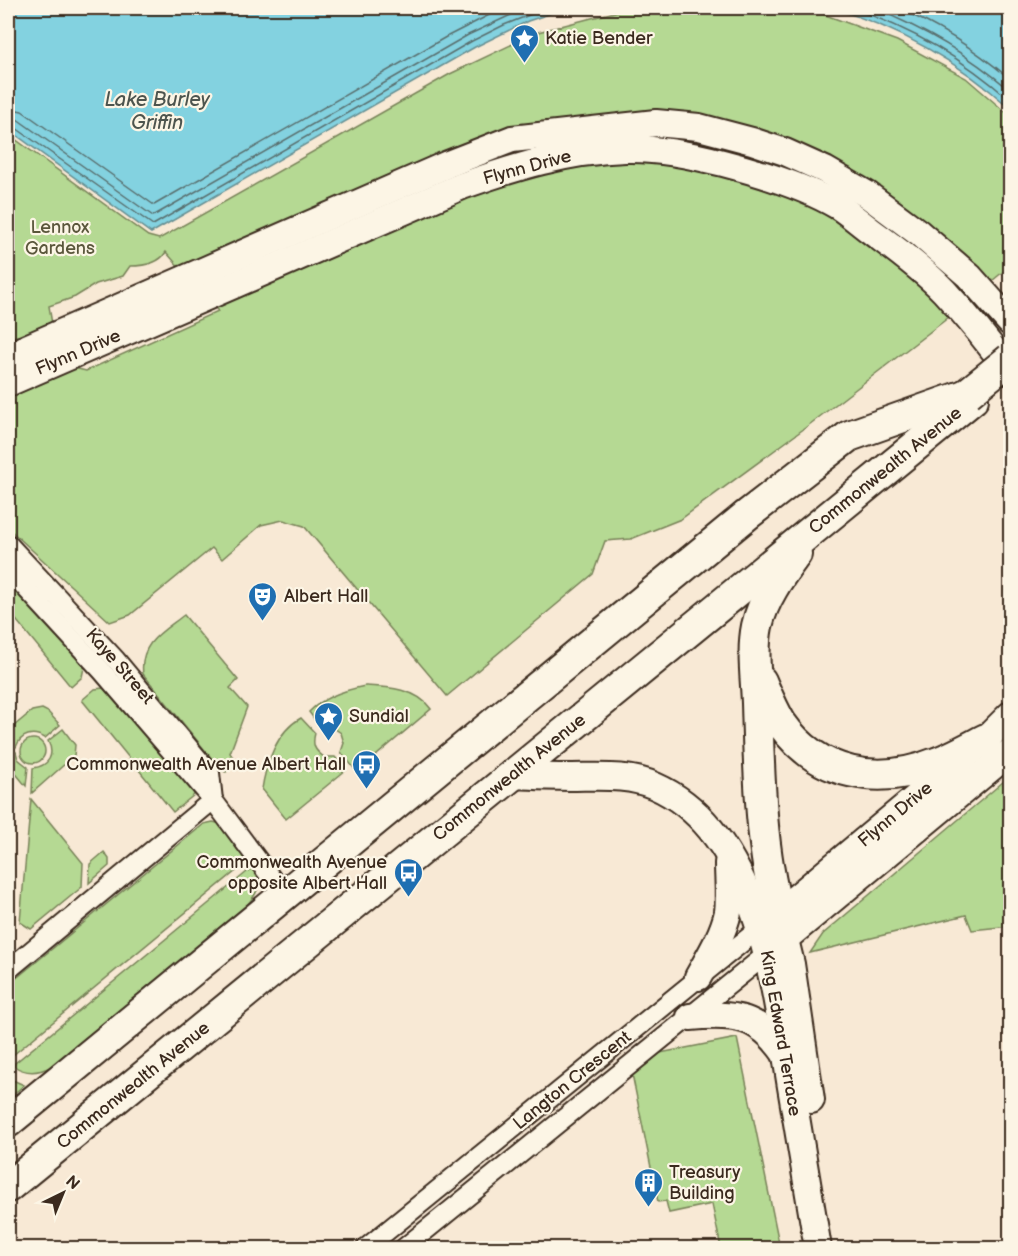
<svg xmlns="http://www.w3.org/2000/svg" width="1018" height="1256" viewBox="0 0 1018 1256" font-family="'Balsamiq Sans',sans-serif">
<rect width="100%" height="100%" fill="#f8e9d5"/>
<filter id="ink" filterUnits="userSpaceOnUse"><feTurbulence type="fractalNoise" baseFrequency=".0167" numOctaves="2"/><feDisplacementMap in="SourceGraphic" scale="12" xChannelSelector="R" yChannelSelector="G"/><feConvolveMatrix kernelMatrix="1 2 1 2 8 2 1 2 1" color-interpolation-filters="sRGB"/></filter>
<g filter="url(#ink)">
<g fill="#b5d993" stroke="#788258" stroke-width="1.5">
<path d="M 630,8 L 772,8 L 820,13 L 897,41 L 966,78 L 1010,116 L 1010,266 L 944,321 L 805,428 L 681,519 L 631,539 L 605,541 L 593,574 L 447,696 L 304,526 L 283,520 L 261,525 L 222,559 L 212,548 L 130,615 L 110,622 L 8,528 L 8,406 L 14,403 L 12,394 L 74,368 L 86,371 L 218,311 L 166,252 C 159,264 143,266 130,266 L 123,276 L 96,284 L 75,297 L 49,306 L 52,324 L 36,334 L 8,337 L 8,134 L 148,236 L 159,239 L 450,74 L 538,32 Z"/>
<path d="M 8,581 L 85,663 L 82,677 L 71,687 L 8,610 Z"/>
<path d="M 184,615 L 238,680 L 230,688 L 247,707 L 230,753 L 234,759 L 226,772 L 221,770 L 143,674 C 139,643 162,632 184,615 Z"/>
<path d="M 365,686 C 387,687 417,688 431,709 L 357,772 L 341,752 L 344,743 L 341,733 L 332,727 L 321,728 L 309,712 C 323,697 345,690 365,686 Z"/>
<path d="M 103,688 L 107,689 L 193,791 L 194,795 L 173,812 L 82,700 L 95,689 Z"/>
<path d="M 42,709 L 48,712 L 60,725 L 45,738 C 33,731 21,734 16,747 L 8,746 L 8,731 L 32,711 Z"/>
<path d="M 301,718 L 315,733 C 312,745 314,750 324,757 L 335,757 L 346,770 L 286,819 L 262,789 C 266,763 277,731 301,718 Z"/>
<path d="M 63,729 L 75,745 L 74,756 L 32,793 L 33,768 C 49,766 55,755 48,741 Z"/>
<circle cx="33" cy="751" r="12"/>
<path d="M 8,751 L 16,752 L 18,759 L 28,767 L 26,786 L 8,764 Z"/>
<path d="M 1010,776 L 1010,926 L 972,930 L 966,915 L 810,953 L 823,934 Z"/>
<path d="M 31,799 L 83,863 L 82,887 L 31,929 L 20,922 Z"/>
<path d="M 213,822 L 221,824 L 248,861 L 13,1055 L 8,1049 L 8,985 L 204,824 Z"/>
<path d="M 104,852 L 109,859 L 109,866 L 89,883 L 90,864 Z"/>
<path d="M 253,867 C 264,884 257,895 244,908 L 50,1067 C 38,1073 26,1074 14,1066 L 15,1063 Z"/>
<path d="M 737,1038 L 780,1248 L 721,1248 L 712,1204 L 669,1213 L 666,1201 L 658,1202 L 629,1059 Z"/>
<path d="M 8,1078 L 24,1085 L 8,1099 Z"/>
</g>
<g fill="#83d2e0" stroke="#668f92" stroke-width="1.5">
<path d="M 8,8 L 567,8 L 528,21 L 475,47 L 151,233 L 8,129 Z"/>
<path d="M 832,8 L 1010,8 L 1010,108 C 959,62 899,28 832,8 Z"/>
</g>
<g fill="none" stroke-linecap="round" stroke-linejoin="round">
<g stroke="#586d6c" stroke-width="1.5">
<path d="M 851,8 C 910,28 964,59 1010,100"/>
<path d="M 873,8 C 923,28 969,55 1010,90"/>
<path d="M 896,8 C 938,25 976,50 1010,79"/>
<path d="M 8,108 L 22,111 L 154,205 L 446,37 L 503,8"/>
<path d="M 8,117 L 17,119 L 153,216 L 468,35 L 526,8"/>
<path d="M 8,124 L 13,126 L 153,225 L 472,41 L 504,25 L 547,8"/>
</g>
<defs>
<g id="minor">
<path d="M 8,544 L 116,660 L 210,773 L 213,800"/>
<path d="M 8,569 L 102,671 L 213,800 L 284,895"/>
<path d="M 8,970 L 213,800"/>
<path d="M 366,1248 L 760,928"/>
<path d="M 404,1248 L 768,953"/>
</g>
<g id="secondary">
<path d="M 8,356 L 448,164 L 512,139 L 656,123 L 699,127 L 752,141 L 785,152 L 825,170 L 868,195 L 919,233 L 969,276 L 1010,322"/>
<path d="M 8,383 L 462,186 C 515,167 567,151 625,149 C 658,148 691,155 723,163 C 761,173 804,186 838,206 C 849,213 860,223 871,231 C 895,249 923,269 944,291 C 968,317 990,344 1010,372"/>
<path d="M 511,775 C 531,776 550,777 570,777 C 598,777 629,774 655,786 C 759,832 775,989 791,1087 C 800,1141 809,1195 818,1248"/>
<path d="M 778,911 L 791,964 L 811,1100"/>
<path d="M 767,922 L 986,739 L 1010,715"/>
<path d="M 775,947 L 1010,752"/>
<path d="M 698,977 C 709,957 723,935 728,912 C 730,896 728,879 728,863"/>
<path d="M 690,1017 C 735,1013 759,1015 786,1055"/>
</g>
<g id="trunk">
<path d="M 761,681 C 767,695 773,710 781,723 C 818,776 879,786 936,763 C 953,757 970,747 986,739"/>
<path d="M 778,911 C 760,849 759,769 757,703 C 756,678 752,650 757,626 C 763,599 780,576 796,554"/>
<path d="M 8,1122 L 747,515 L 849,436 L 965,395"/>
<path d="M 8,1187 L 973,399"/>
</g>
</defs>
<use href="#minor" stroke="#3b2a1e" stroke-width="22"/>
<use href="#secondary" stroke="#3b2a1e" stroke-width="30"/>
<use href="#trunk" stroke="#3b2a1e" stroke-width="34"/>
<use href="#minor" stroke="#fcf5e5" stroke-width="18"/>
<use href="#secondary" stroke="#fcf5e5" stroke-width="26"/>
<use href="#trunk" stroke="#fcf5e5" stroke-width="30"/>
<defs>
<path id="trunk-bridge" d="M 968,393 L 1010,359"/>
</defs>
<use href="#trunk-bridge" stroke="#3b2a1e" stroke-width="34" stroke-linecap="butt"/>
<use href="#trunk-bridge" stroke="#fcf5e5" stroke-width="30"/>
</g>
</g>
<defs>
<symbol id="sight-pin" viewBox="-11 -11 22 30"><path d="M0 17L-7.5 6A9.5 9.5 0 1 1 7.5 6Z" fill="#1f6fb2" stroke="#fcf5e5"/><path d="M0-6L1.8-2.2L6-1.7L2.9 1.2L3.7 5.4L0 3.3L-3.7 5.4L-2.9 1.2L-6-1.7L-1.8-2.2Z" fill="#fff"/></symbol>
<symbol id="theatre-pin" viewBox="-11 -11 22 30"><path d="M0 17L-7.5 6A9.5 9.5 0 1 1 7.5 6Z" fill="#1f6fb2" stroke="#fcf5e5"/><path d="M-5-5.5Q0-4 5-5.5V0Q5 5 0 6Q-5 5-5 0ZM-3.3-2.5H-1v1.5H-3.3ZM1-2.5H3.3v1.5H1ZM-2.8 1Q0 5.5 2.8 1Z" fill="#fff"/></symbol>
<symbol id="bus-pin" viewBox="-11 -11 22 30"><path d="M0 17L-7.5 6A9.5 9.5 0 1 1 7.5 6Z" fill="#1f6fb2" stroke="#fcf5e5"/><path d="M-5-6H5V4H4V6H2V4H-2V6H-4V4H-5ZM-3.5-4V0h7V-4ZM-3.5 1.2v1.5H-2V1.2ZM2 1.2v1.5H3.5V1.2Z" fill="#fff"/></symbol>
<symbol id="building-pin" viewBox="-11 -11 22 30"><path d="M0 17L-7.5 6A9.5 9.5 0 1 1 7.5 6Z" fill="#1f6fb2" stroke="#fcf5e5"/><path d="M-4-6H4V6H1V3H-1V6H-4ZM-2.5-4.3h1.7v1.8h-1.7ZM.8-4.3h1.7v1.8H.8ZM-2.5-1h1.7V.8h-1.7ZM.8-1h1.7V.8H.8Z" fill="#fff"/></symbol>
</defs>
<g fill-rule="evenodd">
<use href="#sight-pin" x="508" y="22" width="33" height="45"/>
<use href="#theatre-pin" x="246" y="580" width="33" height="45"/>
<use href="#sight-pin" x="312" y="700" width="33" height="45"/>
<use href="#bus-pin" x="350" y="748" width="33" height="45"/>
<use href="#bus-pin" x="392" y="856" width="33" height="45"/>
<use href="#building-pin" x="632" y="1166" width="33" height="45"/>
</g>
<g text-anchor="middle" stroke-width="4.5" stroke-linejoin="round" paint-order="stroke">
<g font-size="18" fill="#3b2a1e" stroke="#fcf5e5" text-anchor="start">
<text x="545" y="44">Katie Bender</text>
<text x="284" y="602">Albert Hall</text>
<text x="349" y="722">Sundial</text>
<text x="346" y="770" text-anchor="end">Commonwealth Avenue Albert Hall</text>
<text x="387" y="868" text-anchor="end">Commonwealth Avenue<tspan x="387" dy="21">opposite Albert Hall</tspan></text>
<text x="669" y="1178">Treasury<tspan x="669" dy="21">Building</tspan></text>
</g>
<g font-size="18" fill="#3b2a1e" stroke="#fcf5e5">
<text transform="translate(527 167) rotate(-15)" y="6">Flynn Drive</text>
<text transform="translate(78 352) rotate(-23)" y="6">Flynn Drive</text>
<text transform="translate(885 470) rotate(-39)" y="6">Commonwealth Avenue</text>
<text transform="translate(120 666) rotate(49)" y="6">Kaye Street</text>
<text transform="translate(509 777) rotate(-39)" y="6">Commonwealth Avenue</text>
<text transform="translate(895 814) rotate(-40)" y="6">Flynn Drive</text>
<text transform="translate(781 1033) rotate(80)" y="6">King Edward Terrace</text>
<text transform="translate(572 1080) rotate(-39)" y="6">Langton Crescent</text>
<text transform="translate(133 1085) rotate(-39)" y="6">Commonwealth Avenue</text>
</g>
<g font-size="18" fill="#5a563b" stroke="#fcf5e5">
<text x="60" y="233">Lennox<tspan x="60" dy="21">Gardens</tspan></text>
</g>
<g font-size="20" font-style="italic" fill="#4d544e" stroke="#fcf5e5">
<text x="157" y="106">Lake Burley<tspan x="157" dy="23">Griffin</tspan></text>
</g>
</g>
<rect width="1018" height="1256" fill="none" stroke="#fcf5e5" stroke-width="30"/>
<rect x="15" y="15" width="988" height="1226" fill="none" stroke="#3b2a1e" stroke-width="2" filter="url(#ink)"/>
<g transform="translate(63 1193) rotate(43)" stroke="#fcf5e5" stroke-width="4.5" paint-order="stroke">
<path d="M0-4.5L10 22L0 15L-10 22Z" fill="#3b2a1e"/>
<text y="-9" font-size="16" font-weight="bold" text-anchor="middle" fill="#3b2a1e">N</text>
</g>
</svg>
